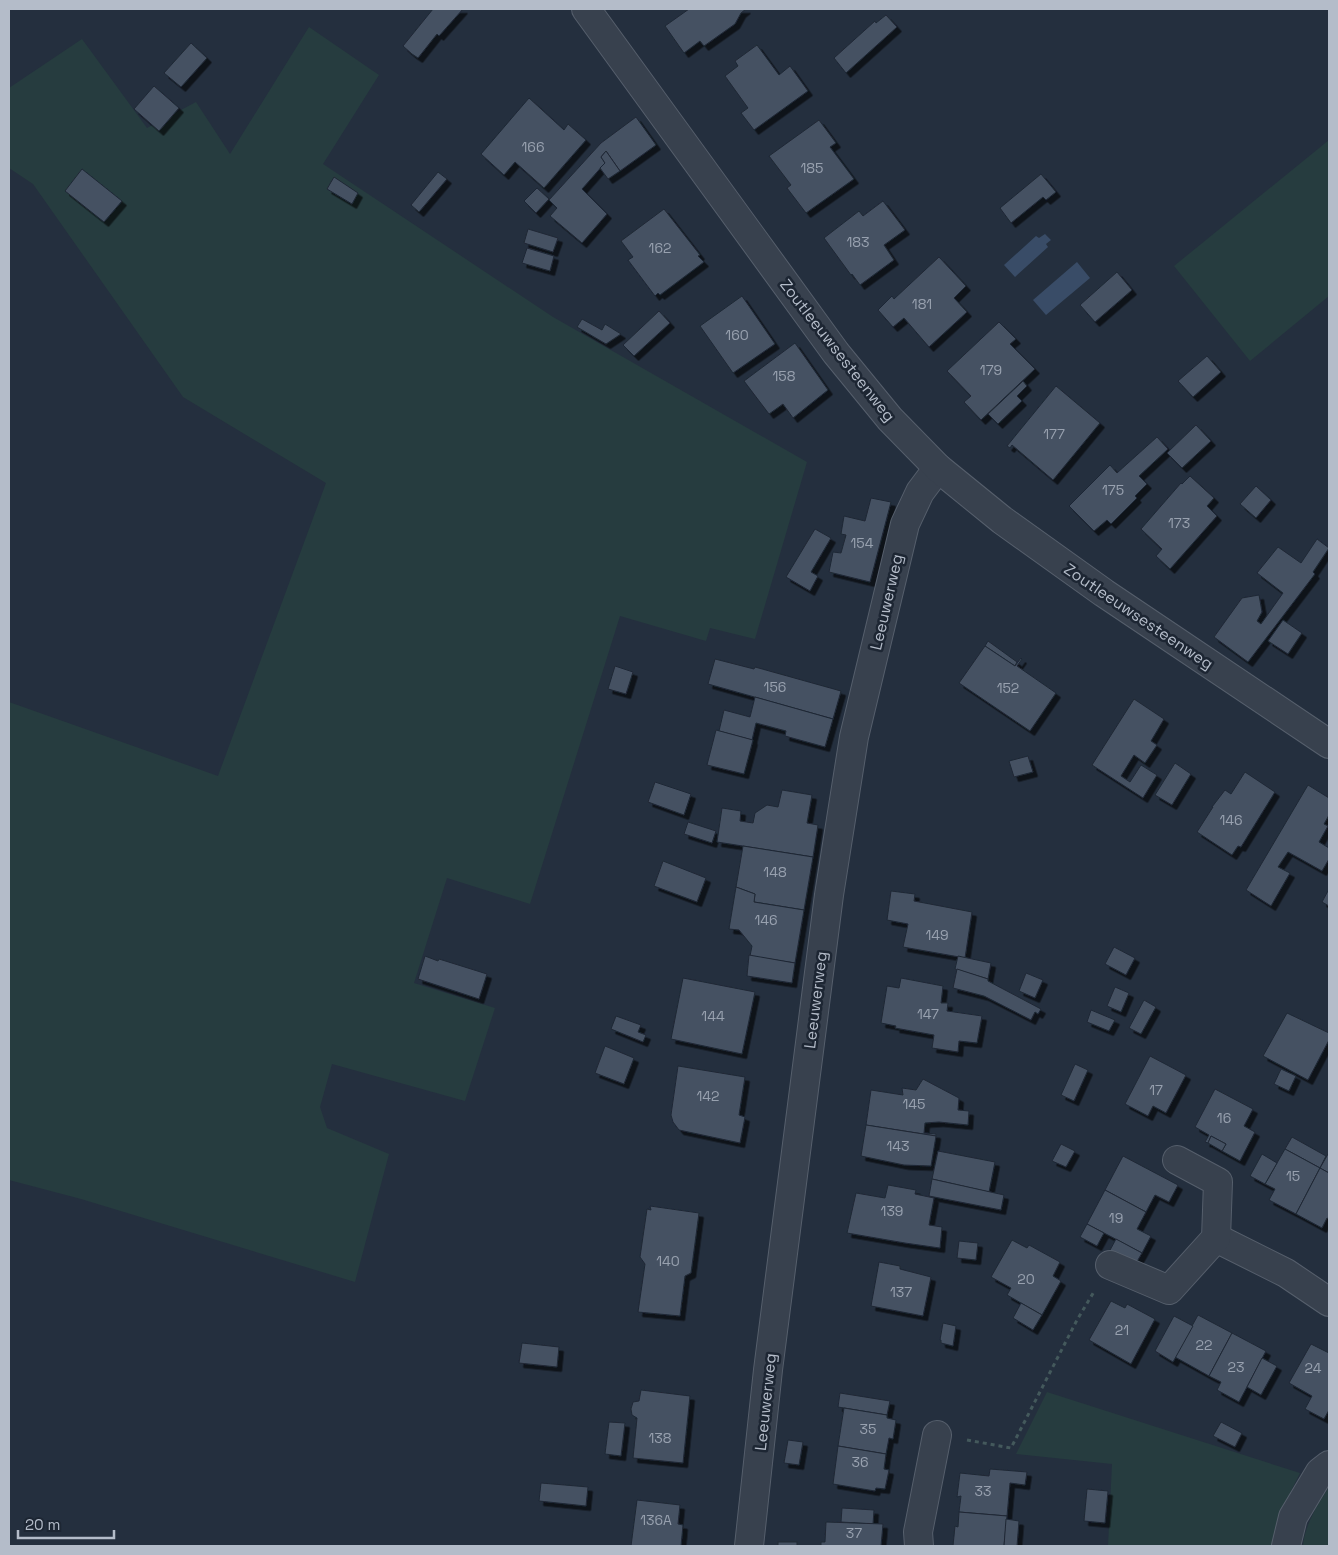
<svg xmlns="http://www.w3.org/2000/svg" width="1338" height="1555" viewBox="0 0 1338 1555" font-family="'Space Grotesk',sans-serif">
<defs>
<filter id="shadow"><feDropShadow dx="4.5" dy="4.5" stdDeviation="0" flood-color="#0009"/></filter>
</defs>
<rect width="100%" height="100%" fill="#242f3e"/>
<g fill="#263c3f">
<path d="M 309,27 L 379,75 L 323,164 L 553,317 L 807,462 L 755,639 L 710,628 L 706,641 L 620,616 L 530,904 L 447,878 L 414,983 L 495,1008 L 465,1101 L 332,1064 L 320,1107 L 327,1128 L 389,1154 L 355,1282 L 81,1199 L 9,1180 L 9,702 L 218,776 L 326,483 L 183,397 L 33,184 L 9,168 L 9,88 L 82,39 L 147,128 L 196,102 L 230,154 Z"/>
<path d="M 1329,140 L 1329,296 L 1250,361 L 1174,266 Z"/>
<path d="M 1047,1392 L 1300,1473 L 1291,1491 L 1272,1546 L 1108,1546 L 1112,1464 L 1016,1454 Z"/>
<path d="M 1329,1487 L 1329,1546 L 1303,1546 C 1304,1527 1318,1503 1329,1487 Z"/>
</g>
<g fill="#394c67">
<path d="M 1045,234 L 1051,240 L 1046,244 L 1048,247 L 1015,277 L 1004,265 L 1036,236 L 1039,238 Z"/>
<path d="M 1077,262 L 1090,278 L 1046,315 L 1033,300 Z"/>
</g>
<g fill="#455162" stroke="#1f2835" filter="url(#shadow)">
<path d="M 433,9 L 463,9 L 439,36 L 437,34 L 418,58 L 412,54 L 403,46 Z"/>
<path d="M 689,9 L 746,9 L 741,13 L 735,24 L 704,46 L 700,41 L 684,53 L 665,26 Z"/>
<path d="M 886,15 L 897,27 L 846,73 L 834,58 L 875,21 L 876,23 Z"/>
<path d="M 191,43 L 207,58 L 181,87 L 164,73 Z"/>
<path d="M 757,45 L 779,75 L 790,66 L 808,91 L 754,130 L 741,113 L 748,108 L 725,76 L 738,66 L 735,61 Z"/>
<path d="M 154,86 L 179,108 L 159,131 L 134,109 Z"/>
<path d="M 529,98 L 564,130 L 568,124 L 586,140 L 544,188 L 515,162 L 504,175 L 481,154 Z"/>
<path d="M 636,117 L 656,145 L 620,171 L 606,151 L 601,157 L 605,163 L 582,189 L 607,214 L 582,243 L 550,216 L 557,208 L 549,200 L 601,143 Z"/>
<path d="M 819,120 L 836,143 L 830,147 L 854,179 L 806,213 L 787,188 L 791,185 L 769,156 Z"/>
<path d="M 606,151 L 620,171 L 608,179 L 600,168 L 605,163 L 601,157 Z"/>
<path d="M 82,169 L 122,201 L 104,222 L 65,191 Z"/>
<path d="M 438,172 L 447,179 L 419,212 L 411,205 Z"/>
<path d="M 1041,174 L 1056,192 L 1046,200 L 1043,197 L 1011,223 L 1000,208 Z"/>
<path d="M 334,177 L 358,193 L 352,204 L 327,189 Z"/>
<path d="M 537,188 L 549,199 L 536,213 L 524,201 Z"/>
<path d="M 883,201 L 905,230 L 884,245 L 894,260 L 860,285 L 852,274 L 851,275 L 824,238 L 859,211 L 863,216 Z"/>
<path d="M 664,209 L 700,255 L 698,256 L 704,262 L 660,295 L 658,293 L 655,296 L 628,260 L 633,257 L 621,241 Z"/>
<path d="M 528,229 L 558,238 L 553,252 L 524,243 Z"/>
<path d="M 527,248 L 554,256 L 550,271 L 522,263 Z"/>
<path d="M 939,257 L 966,286 L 954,298 L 967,312 L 929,347 L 904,318 L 893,327 L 878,310 L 892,296 L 894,299 Z"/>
<path d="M 1117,272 L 1132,290 L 1095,322 L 1080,305 Z"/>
<path d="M 742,296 L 775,344 L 733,373 L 700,326 Z"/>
<path d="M 659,311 L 670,323 L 634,356 L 623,345 Z"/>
<path d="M 582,319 L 602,330 L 605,324 L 621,334 L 606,344 L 577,327 Z"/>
<path d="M 999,322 L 1016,339 L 1010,344 L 1035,369 L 981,420 L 964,402 L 971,396 L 947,371 Z"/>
<path d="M 795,343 L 828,390 L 793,418 L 783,404 L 769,414 L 744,381 Z"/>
<path d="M 1207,356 L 1221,372 L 1193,397 L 1178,381 Z"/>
<path d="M 1023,381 L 1027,386 L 1017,396 L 1022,401 L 998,424 L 988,414 Z"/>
<path d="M 1056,386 L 1100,423 L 1053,480 L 1012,445 L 1010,448 L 1007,446 Z"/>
<path d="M 1196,425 L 1211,441 L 1182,468 L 1167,453 Z"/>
<path d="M 1157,437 L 1168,449 L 1139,476 L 1147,484 L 1135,496 L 1137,498 L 1111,524 L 1107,520 L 1094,531 L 1069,506 L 1110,465 L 1117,473 Z"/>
<path d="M 1190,476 L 1214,498 L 1207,506 L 1217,516 L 1170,569 L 1156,556 L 1162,549 L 1141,529 L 1181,483 L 1182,484 Z"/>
<path d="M 1256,486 L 1271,500 L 1256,518 L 1240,504 Z"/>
<path d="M 871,498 L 891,502 L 870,582 L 829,572 L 833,552 L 841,553 L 846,535 L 841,534 L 844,516 L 865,521 Z"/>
<path d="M 815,529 L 831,538 L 811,572 L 818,576 L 810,591 L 786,577 Z"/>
<path d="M 1317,539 L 1329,548 L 1313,572 L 1315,574 L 1248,662 L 1214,637 L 1242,598 L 1259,595 L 1262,612 L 1257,621 L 1261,624 L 1283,593 L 1257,573 L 1278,547 L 1301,563 Z"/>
<path d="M 1283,620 L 1302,633 L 1288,654 L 1268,641 Z"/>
<path d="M 988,641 L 1017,662 L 1015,666 L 985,646 Z"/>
<path d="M 985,646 L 1015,666 L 1021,658 L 1022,659 L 1017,666 L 1056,693 L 1030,731 L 959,683 Z"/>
<path d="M 715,659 L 754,669 L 755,667 L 841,691 L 833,719 L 708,684 Z"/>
<path d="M 615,666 L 633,672 L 626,694 L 608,689 Z"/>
<path d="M 755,697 L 833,719 L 825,747 L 785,736 L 786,731 L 756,723 L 752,740 L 719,731 L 724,710 L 750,717 Z"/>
<path d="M 1134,699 L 1164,719 L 1151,741 L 1157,745 L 1145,763 L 1134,755 L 1121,776 L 1130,782 L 1141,765 L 1157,775 L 1143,798 L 1092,765 Z"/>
<path d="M 716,730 L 753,740 L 744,774 L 707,765 Z"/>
<path d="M 1028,756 L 1033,772 L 1014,777 L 1009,761 Z"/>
<path d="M 1175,763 L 1191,774 L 1172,805 L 1155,795 Z"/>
<path d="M 1245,772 L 1275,792 L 1241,847 L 1238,846 L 1232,855 L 1197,832 L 1213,807 L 1212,807 L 1225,790 L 1231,794 Z"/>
<path d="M 655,782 L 691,794 L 684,815 L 648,802 Z"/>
<path d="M 1308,785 L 1329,798 L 1329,815 L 1324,824 L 1328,826 L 1319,842 L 1329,848 L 1329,859 L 1322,871 L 1288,852 L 1278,867 L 1290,873 L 1271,906 L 1246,890 Z"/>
<path d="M 782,790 L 812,795 L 807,823 L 818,825 L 813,857 L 717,842 L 722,808 L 741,811 L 740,821 L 753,823 L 755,813 L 767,805 L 778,807 Z"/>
<path d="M 688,822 L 716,831 L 712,843 L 684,834 Z"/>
<path d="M 743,846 L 813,857 L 804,910 L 754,902 L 755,894 L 736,887 Z"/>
<path d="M 663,861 L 706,878 L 697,902 L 654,886 Z"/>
<path d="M 736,887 L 755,894 L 754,902 L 804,910 L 795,963 L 750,956 L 752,946 L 739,930 L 729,929 Z"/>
<path d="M 1329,889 L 1329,906 L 1322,902 Z"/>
<path d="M 891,891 L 915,894 L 914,901 L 972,912 L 965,958 L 903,947 L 908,924 L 887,920 Z"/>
<path d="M 1114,947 L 1135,958 L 1126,975 L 1105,964 Z"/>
<path d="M 749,955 L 795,963 L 792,983 L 747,976 Z"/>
<path d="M 425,956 L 438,961 L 439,959 L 487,974 L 479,999 L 418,979 Z"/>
<path d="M 958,956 L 991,963 L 988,979 L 955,969 Z"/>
<path d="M 957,969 L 988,979 L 988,981 L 1041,1009 L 1038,1014 L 1035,1012 L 1031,1020 L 984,996 L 953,988 Z"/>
<path d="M 1026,973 L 1043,980 L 1035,998 L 1019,991 Z"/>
<path d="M 683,978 L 755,992 L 742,1054 L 671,1039 Z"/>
<path d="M 901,978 L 943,986 L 941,1003 L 948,1003 L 947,1011 L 982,1016 L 977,1043 L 959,1041 L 958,1052 L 932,1048 L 934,1035 L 895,1028 L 896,1026 L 881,1023 L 887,986 L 899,988 Z"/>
<path d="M 1115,987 L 1129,993 L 1121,1012 L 1107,1006 Z"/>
<path d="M 1144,1000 L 1156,1007 L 1141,1034 L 1129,1028 Z"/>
<path d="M 1091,1010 L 1115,1020 L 1109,1031 L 1087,1022 Z"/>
<path d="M 1287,1013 L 1329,1033 L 1329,1040 L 1308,1080 L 1263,1056 Z"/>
<path d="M 616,1016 L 641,1025 L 638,1032 L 646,1035 L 643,1042 L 611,1029 Z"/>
<path d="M 605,1046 L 634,1058 L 624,1084 L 595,1073 Z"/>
<path d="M 1150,1056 L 1186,1075 L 1166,1113 L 1153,1106 L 1148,1116 L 1125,1104 Z"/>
<path d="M 1075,1064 L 1088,1070 L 1074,1101 L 1061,1095 Z"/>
<path d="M 678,1066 L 745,1077 L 739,1115 L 745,1117 L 740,1143 L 679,1130 L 673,1122 L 671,1115 Z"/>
<path d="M 1281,1069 L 1296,1076 L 1289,1091 L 1274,1084 Z"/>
<path d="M 923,1079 L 959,1098 L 958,1110 L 969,1111 L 968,1125 L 939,1122 L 925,1123 L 924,1133 L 936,1134 L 936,1136 L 866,1125 L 871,1090 L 903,1095 L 902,1088 L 916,1090 Z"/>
<path d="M 1215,1089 L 1253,1109 L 1244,1126 L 1255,1132 L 1240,1161 L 1222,1151 L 1226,1144 L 1211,1136 L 1208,1143 L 1205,1142 L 1209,1135 L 1195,1127 Z"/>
<path d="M 866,1125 L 936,1136 L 931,1166 L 904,1165 L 861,1156 Z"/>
<path d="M 1211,1136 L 1226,1144 L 1222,1151 L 1208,1143 Z"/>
<path d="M 1292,1137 L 1326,1156 L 1320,1168 L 1285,1149 Z"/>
<path d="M 1061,1144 L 1075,1151 L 1066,1167 L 1052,1161 Z"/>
<path d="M 1285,1149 L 1320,1168 L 1296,1214 L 1269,1200 L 1275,1189 L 1265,1184 Z"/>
<path d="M 938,1151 L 995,1162 L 989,1192 L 932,1179 Z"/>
<path d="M 1262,1154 L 1277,1163 L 1265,1184 L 1250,1176 Z"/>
<path d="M 1328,1154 L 1329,1155 L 1329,1173 L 1320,1168 Z"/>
<path d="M 1123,1156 L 1178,1185 L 1169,1202 L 1155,1195 L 1146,1212 L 1105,1190 Z"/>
<path d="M 1320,1168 L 1329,1173 L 1329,1219 L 1327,1218 L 1322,1228 L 1296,1214 Z"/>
<path d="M 932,1179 L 1004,1195 L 1001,1210 L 929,1196 Z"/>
<path d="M 888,1185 L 916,1190 L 915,1194 L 934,1198 L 929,1225 L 942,1227 L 940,1248 L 905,1243 L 847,1233 L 856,1193 L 885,1198 Z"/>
<path d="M 1105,1190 L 1146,1212 L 1137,1229 L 1151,1236 L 1142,1253 L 1087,1224 Z"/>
<path d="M 650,1206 L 699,1213 L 691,1273 L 685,1276 L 680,1316 L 638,1312 L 645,1264 L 640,1257 L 647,1209 L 651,1210 Z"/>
<path d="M 1087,1224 L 1104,1233 L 1097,1246 L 1080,1237 Z"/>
<path d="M 1116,1239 L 1142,1253 L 1135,1265 L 1109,1252 Z"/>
<path d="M 1012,1240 L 1027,1248 L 1029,1245 L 1060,1262 L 1053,1276 L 1061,1281 L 1042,1315 L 1007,1295 L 1011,1288 L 991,1277 Z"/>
<path d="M 959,1241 L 978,1243 L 976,1260 L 957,1258 Z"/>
<path d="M 879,1262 L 900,1266 L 900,1269 L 931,1277 L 923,1316 L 871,1306 Z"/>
<path d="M 1111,1301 L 1125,1308 L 1127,1304 L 1155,1319 L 1131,1364 L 1089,1340 Z"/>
<path d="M 1021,1303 L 1042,1315 L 1033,1330 L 1013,1318 Z"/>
<path d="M 1198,1315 L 1232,1333 L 1209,1376 L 1175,1357 Z"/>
<path d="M 1174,1316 L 1193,1326 L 1173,1362 L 1155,1351 Z"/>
<path d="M 943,1323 L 956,1326 L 953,1346 L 941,1343 L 941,1340 L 940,1340 Z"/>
<path d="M 1232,1333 L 1266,1351 L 1239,1402 L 1217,1390 L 1221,1382 L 1209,1376 Z"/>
<path d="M 522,1343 L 559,1347 L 557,1367 L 519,1363 Z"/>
<path d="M 1311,1344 L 1329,1353 L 1329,1410 L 1324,1419 L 1305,1409 L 1312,1396 L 1289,1383 Z"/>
<path d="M 1262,1358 L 1277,1366 L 1261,1395 L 1247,1387 Z"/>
<path d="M 641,1390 L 690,1396 L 683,1463 L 633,1458 L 637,1418 L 632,1415 L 631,1409 L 633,1402 L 639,1401 Z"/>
<path d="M 840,1393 L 890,1401 L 887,1415 L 838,1407 Z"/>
<path d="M 844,1408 L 887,1415 L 887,1418 L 896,1420 L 893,1439 L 889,1438 L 886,1454 L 838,1446 Z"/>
<path d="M 609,1422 L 625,1423 L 621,1456 L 605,1454 Z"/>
<path d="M 1221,1422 L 1242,1433 L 1235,1447 L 1213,1436 Z"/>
<path d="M 788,1440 L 803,1442 L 799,1465 L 784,1463 Z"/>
<path d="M 838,1446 L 886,1454 L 884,1469 L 889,1470 L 885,1489 L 876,1488 L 875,1491 L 833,1484 Z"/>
<path d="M 990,1469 L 1027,1472 L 1025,1485 L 1010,1483 L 1007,1516 L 959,1512 L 961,1496 L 957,1497 L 960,1473 L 989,1476 Z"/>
<path d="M 541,1483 L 588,1487 L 586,1506 L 539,1501 Z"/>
<path d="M 1087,1489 L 1108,1491 L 1105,1523 L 1084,1521 Z"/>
<path d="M 637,1500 L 680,1505 L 678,1524 L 683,1525 L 681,1546 L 631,1546 Z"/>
<path d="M 842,1508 L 874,1510 L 873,1524 L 841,1522 Z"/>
<path d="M 959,1512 L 1007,1516 L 1004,1546 L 953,1546 L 955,1526 L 958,1527 Z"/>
<path d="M 1006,1519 L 1019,1521 L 1017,1546 L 1004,1546 Z"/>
<path d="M 826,1522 L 883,1524 L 881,1546 L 821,1546 L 821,1542 L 825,1542 Z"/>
<rect x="778" y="1542" width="19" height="4"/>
</g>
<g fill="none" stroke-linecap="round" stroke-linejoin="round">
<defs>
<g id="minor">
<path d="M 1216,1238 L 1286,1273 L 1329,1302"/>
<path d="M 1110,1265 L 1169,1290 L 1216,1238 L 1218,1182 L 1177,1160"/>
<path d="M 749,1546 L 768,1370 L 829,895 L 854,737 L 905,524 L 920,492 L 938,468"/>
<path d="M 919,1546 L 918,1532 L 937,1435"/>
<path d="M 1286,1546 L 1293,1517 L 1320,1472 L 1329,1465"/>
</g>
<path id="tertiary" d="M 586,9 L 836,353 L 890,419 L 938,468 L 1002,520 L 1104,593 L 1329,744"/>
</defs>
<use href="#minor" stroke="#565f6c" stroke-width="30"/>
<use href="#tertiary" stroke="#565f6c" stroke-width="30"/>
<path stroke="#44595c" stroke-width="3" stroke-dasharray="4 4" stroke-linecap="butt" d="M 967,1440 L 1011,1448 L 1077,1320 L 1095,1290"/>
<use href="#minor" stroke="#38414e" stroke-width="28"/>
<use href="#tertiary" stroke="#38414e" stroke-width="28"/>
</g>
<g text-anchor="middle" stroke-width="5" stroke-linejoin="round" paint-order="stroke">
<g font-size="14" fill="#98a1af">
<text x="533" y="152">166</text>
<text x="812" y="173">185</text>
<text x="858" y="247">183</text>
<text x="660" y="253">162</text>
<text x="922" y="309">181</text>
<text x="737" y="340">160</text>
<text x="991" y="375">179</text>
<text x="784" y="381">158</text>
<text x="1054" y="439">177</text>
<text x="1113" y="495">175</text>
<text x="1179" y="528">173</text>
<text x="862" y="548">154</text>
<text x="775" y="692">156</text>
<text x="1008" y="693">152</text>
<text x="1231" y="825">146</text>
<text x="775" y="877">148</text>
<text x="766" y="925">146</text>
<text x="937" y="940">149</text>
<text x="928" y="1019">147</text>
<text x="713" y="1021">144</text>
<text x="1156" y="1095">17</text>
<text x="708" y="1101">142</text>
<text x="914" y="1109">145</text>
<text x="1224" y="1123">16</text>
<text x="898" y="1151">143</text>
<text x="1293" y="1181">15</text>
<text x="892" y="1216">139</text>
<text x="1116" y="1223">19</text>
<text x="668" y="1266">140</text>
<text x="1026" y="1284">20</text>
<text x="901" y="1297">137</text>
<text x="1122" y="1335">21</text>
<text x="1204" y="1350">22</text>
<text x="1236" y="1372">23</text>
<text x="1313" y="1373">24</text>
<text x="868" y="1434">35</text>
<text x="660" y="1443">138</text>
<text x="860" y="1467">36</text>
<text x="983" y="1496">33</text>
<text x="656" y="1525">136A</text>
<text x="854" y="1538">37</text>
</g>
<g font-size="16" fill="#b4bcc9" stroke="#1d2633">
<text transform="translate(838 350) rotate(52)" y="6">Zoutleeuwsesteenweg</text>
<text transform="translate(886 602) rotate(-77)" y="6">Leeuwerweg</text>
<text transform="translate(1139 616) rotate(34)" y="6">Zoutleeuwsesteenweg</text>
<text transform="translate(815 1000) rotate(-83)" y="6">Leeuwerweg</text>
<text transform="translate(765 1402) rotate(-84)" y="6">Leeuwerweg</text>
</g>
</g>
<rect width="1338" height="1555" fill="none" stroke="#b4bcc9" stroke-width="20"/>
<path d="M18 1530v8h96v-8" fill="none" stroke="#b4bcc9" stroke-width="2.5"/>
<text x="25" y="1530" font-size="15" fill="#b4bcc9" stroke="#1d2633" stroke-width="4" paint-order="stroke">20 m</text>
</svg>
